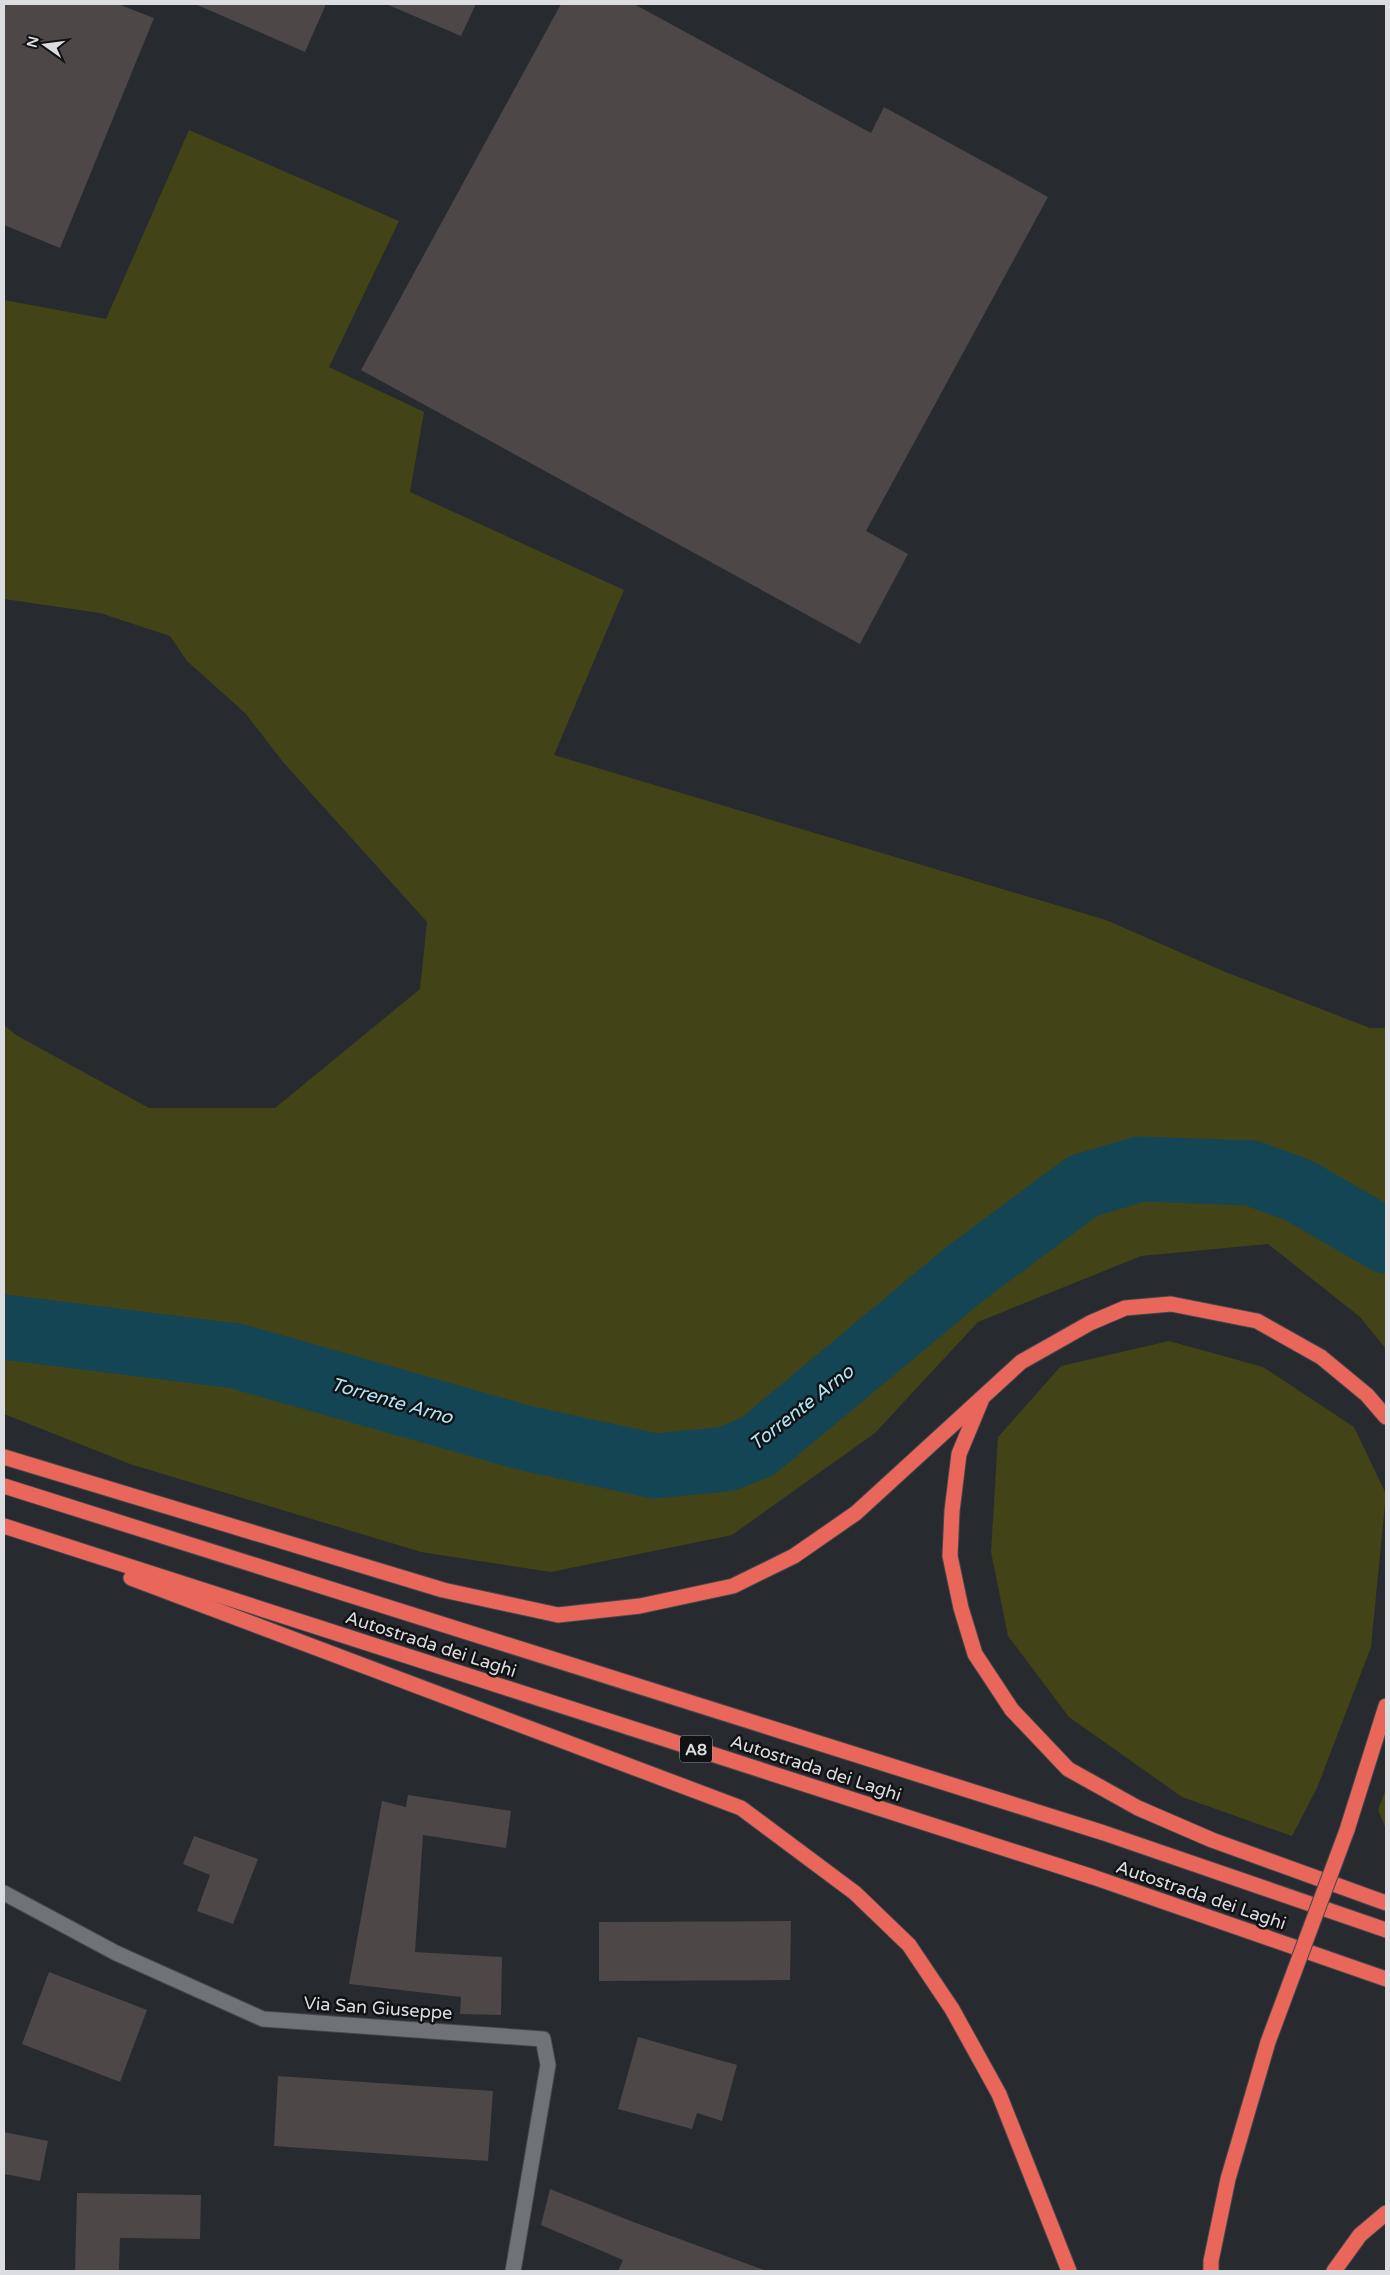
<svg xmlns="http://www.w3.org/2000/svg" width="1390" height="2275" viewBox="0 0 1390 2275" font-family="'Varela Round',sans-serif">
<rect width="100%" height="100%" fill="#272a2e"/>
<g fill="#424418">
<path d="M 189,130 L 399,221 L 329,367 L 424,412 L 410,492 L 624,590 L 554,755 L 1106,920 L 1223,971 L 1370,1028 L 1386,1028 L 1386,1349 L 1360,1317 L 1268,1244 L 1141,1256 L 978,1322 L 875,1433 L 732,1535 L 551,1572 L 421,1552 L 130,1464 L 4,1414 L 4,1025 L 16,1035 L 149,1108 L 275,1108 L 420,989 L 427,922 L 283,762 L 245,713 L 187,661 L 170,636 L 100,613 L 4,599 L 4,300 L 106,319 Z"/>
<path d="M 1169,1341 L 1263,1367 L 1354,1427 L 1386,1494 L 1371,1647 L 1317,1788 L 1292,1836 L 1182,1797 L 1069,1717 L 1008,1636 L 991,1552 L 998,1437 L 1061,1366 Z"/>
<path d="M 1386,1789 L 1386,1829 L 1378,1810 Z"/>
</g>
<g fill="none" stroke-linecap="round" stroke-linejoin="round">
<path stroke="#134554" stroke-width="65" d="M 4,1327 L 236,1356 L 525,1438 L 655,1466 L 727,1459 L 758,1446 L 967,1272 L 1083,1186 L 1140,1169 L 1251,1173 L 1298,1190 L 1386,1241"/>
</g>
<g fill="#4d4748">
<path d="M 4,4 L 118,4 L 154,18 L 60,248 L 4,225 Z"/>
<path d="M 195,4 L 326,4 L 305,52 Z"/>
<path d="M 386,4 L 476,4 L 461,36 Z"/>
<path d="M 561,4 L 634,4 L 871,133 L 884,107 L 1048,197 L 866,531 L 908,554 L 860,644 L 361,370 Z"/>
<path d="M 408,1795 L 511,1811 L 506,1848 L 423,1835 L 415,1952 L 502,1957 L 501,2015 L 460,2014 L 461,1997 L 349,1984 L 382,1801 L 406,1807 Z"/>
<path d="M 194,1836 L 258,1859 L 233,1924 L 197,1911 L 210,1875 L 183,1864 Z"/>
<path d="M 791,1921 L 790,1980 L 599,1981 L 599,1922 Z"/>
<path d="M 49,1972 L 147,2010 L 120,2082 L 22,2044 Z"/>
<path d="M 638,2037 L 737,2065 L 722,2121 L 697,2113 L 692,2129 L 618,2109 Z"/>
<path d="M 278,2076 L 493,2091 L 488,2161 L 274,2146 Z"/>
<path d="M 4,2132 L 48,2141 L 40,2181 L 4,2174 Z"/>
<path d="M 550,2189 L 636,2223 L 767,2271 L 618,2271 L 623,2260 L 541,2225 Z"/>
<path d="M 77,2193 L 201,2195 L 200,2239 L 120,2238 L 119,2271 L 75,2271 Z"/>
</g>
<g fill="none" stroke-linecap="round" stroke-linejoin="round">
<defs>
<path id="minor" d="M 4,1893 L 116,1953 L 263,2019 L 543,2039 L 548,2065 L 513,2271"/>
<g id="highway">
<path d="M 981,1401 L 959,1454 L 952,1511 L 950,1556 L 961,1608 L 975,1654 L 1012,1710 L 1068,1769 L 1138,1808 L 1212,1840 L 1386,1903"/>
<path d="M 4,1457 L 443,1590 L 558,1615 L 640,1606 L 733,1586 L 794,1556 L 856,1513 L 1021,1362 L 1090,1323 L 1125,1308 L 1171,1304 L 1257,1321 L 1321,1357 L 1367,1395 L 1386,1417"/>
<path d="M 4,1486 L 1104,1833 L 1386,1930"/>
<path d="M 4,1526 L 1093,1877 L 1386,1979"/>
<path d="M 131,1578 L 741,1808 L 855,1893 L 909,1945 L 952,2009 L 999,2094 L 1069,2271"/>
<path d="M 1347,1830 L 1386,1706"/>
<path d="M 1211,2271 L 1211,2261 L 1228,2179 L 1268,2042"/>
<path d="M 1334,2271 L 1360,2235 L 1386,2213"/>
</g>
</defs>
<use href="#minor" stroke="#45474b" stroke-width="17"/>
<use href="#highway" stroke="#45474b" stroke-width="17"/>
<use href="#minor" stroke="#6f7378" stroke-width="15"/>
<use href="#highway" stroke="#e9665b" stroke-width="15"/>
<defs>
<path id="highway-bridge" d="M 1268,2042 L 1347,1830"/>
</defs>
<use href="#highway-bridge" stroke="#45474b" stroke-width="17" stroke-linecap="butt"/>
<use href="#highway-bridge" stroke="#e9665b" stroke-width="15"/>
</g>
<g text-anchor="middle" stroke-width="5" stroke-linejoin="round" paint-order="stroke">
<rect fill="#111214" stroke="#9ea0a3" stroke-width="1" x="680" y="1735.5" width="32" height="27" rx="4"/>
<g font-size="16" font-weight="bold" fill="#dbdde0">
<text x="696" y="1755">A8</text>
</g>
<g font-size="18" fill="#dbdde0" stroke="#111214">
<text transform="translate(431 1644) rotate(18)" y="6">Autostrada dei Laghi</text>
<text transform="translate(816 1768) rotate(18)" y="6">Autostrada dei Laghi</text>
<text transform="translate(1201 1895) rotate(19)" y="6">Autostrada dei Laghi</text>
<text transform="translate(378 2008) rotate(4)" y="6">Via San Giuseppe</text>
</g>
<g font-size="19" font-style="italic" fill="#b0e5f9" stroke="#111214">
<text transform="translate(392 1400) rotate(16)" y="7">Torrente Arno</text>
<text transform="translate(801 1407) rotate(-38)" y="7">Torrente Arno</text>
</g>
</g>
<rect width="1390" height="2275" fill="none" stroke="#dbdde0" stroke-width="10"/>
<g transform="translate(45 45) rotate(284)" stroke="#111214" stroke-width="4" paint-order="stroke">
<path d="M0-4L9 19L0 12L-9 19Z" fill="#dbdde0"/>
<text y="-8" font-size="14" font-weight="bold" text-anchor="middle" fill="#dbdde0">N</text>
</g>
</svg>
